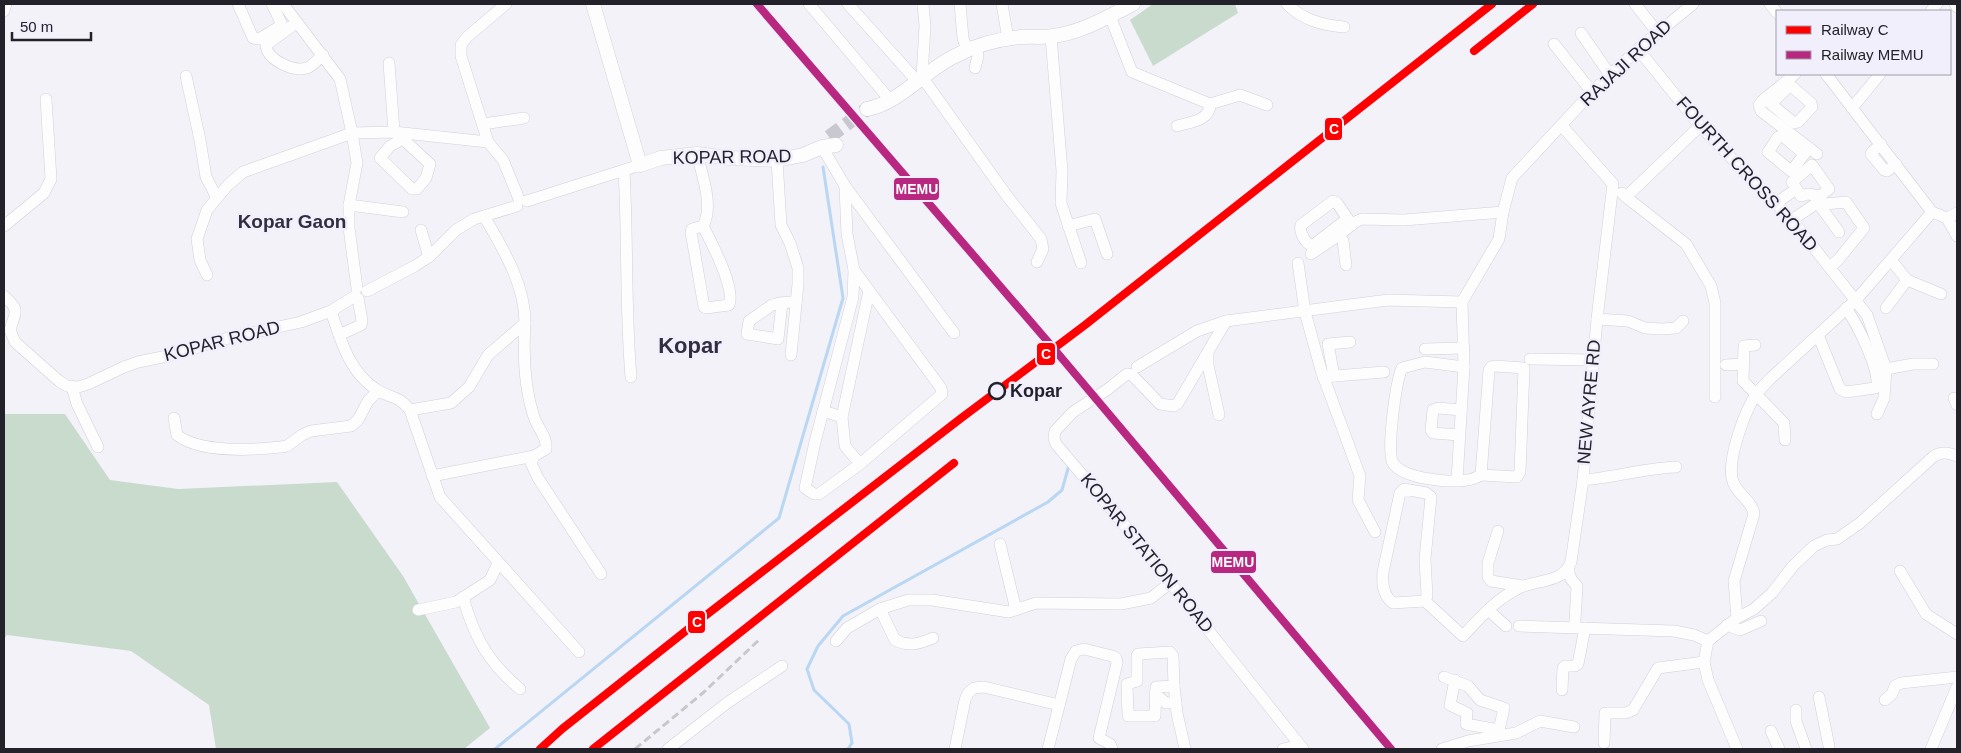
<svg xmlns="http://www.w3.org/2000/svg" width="1961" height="753" viewBox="0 0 1961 753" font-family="Helvetica,sans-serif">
<rect width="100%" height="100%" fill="#f3f2f9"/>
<g fill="#c9dbcd">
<path d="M 1153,4 L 1235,4 L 1238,13 L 1153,66 L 1130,20 Z"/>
<path d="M 4,414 L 65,414 L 110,480 L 178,489 L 337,482 L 403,576 L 490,728 L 464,749 L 216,749 L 209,705 L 131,651 L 7,635 L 4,639 Z"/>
</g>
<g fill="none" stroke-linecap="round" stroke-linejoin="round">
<g stroke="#b9d7f2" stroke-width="3">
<path d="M 495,749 L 779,518 L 843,298 L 823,167"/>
<path d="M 848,749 L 852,743 L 849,724 L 814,690 L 807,669 L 818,646 L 843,616 L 1048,502 L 1062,490 L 1069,465"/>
</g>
<path stroke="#c9c8d0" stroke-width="14" stroke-dasharray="14 7" stroke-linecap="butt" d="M 829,137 L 867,109"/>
<defs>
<g id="minor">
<path d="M 238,4 L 253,38 L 259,39 L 279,27"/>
<path d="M 272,4 L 282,25"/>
<path d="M 283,4 L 340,79 L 352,133 L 394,132 L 488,142 L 503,160 L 519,199"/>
<path d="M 809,4 L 890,100"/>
<path d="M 848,4 L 917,81"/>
<path d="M 923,4 L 925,26 L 922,77 L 1007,196 L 1041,239 L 1043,249 L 1037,262"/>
<path d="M 960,4 L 963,38 L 967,51"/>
<path d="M 1002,4 L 1008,39"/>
<path d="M 1287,4 C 1303,20 1322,25 1344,27"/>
<path d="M 1635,4 L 1657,32"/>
<path d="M 1770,4 L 1777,13"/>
<path d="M 1955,4 L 1957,7"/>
<path d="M 4,11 L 6,4"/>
<path d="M 1931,11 L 1937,4"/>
<path d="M 1110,16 L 1132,72 L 1210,104 C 1210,121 1190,122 1177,126"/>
<path d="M 292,26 L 266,45 C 267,60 293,72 307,68 C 313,66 318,59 323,55"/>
<path d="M 1581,33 L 1610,75"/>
<path d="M 1051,37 L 1062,171 L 1061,203 L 1081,263"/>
<path d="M 1554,44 L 1592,92"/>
<path d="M 1638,49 L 1700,126 L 1792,220 L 1867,315 L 1886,369 L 1884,398 L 1877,414"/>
<path d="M 389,63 L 394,132"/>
<path d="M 975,68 L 978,56 L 976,48"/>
<path d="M 1795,74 L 1762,101 L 1759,105 L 1761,111 L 1817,154"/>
<path d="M 186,76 L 200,140 L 206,177 L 217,198"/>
<path d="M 1765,98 L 1771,104 L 1794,123 L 1798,122 L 1812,107 L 1811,103 L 1791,86 L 1788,87 L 1771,104"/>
<path d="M 1210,104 L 1240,95 L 1267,105"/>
<path d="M 1852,108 L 1880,74"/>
<path d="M 483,124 L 524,118"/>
<path d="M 401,140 L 405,141 L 430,164 L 426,178 L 417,189 L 412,189 L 380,158 L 390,146 Z"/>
<path d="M 488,142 L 461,56 L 461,45 L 467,37 L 506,4"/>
<path d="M 1881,144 L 1872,152 L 1871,154 L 1884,170 L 1887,171 L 1896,164"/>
<path d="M 822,147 L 845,186 L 954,333"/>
<path d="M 697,154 C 702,175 714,206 703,226 C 711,242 736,288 729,305 L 706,308 L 704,307 L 691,232 L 692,229 L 703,226"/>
<path d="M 1804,154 L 1783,136 L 1778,137 L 1768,152 L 1791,171 L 1793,169 L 1809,148"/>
<path d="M 777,160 L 781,225 L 790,243 L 798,268 L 798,284 L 791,355"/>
<path d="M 1812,165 L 1829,189 L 1820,196 L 1808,194 L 1801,196 L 1792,182 Z"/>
<path d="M 624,171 C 628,239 625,308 631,377"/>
<path d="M 845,186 L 847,234 L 854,270 L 853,297 L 815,442 L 805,488 L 814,494 L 819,494 L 860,464"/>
<path d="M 1622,193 L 1626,197 L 1700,126"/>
<path d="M 1626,197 L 1686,244 L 1711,286 L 1715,303 L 1715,397"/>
<path d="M 527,201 L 640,165"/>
<path d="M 1776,203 L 1795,190"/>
<path d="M 1818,203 L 1839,232"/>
<path d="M 349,205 L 403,212"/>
<path d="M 1932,212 L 1947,218 L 1957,213"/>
<path d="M 484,216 C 503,249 525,284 525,323 L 488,355 L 469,387 L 451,403 L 410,410 L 440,497 L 579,652"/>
<path d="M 1947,218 L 1957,236"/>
<path d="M 1347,219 L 1312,246 C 1305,243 1299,232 1301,225 L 1333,201 L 1337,203 L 1352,225"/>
<path d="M 1792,220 L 1814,205 L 1846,202 L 1864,228 L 1838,260 L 1830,267"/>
<path d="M 4,226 L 44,193 L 51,179 L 46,99"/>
<path d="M 1068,226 L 1095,219 L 1107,254"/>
<path d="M 421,230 L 429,257"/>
<path d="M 1339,235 L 1355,222 L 1362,219 L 1404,220 L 1503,212"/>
<path d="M 1311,254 L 1339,235 L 1343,241 L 1346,265"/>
<path d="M 1891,260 L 1907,280 L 1941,294"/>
<path d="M 1298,263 L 1305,312 L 1321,370 L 1360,476 L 1358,500 L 1375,532"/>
<path d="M 207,275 L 200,260 L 197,239 L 207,210 L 228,185 L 243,172 L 352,133 L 357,163 L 349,205 L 349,228 L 357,288"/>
<path d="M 367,291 L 415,266 L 430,256 L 456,230 L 474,219 L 517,206"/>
<path d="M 4,296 C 21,311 15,312 10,330 L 15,342 L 59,381 L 67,386 L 78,387 L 88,384 L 124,367 L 138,362 L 172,355 L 228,338 L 301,322 L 331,311 L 355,296"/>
<path d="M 782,303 L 778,339 L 747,334 L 749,321 L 772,305 C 780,302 788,302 796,302"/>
<path d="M 1886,308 L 1907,280"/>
<path d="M 331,311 C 341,341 349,372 377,390 C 391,399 397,394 410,410"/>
<path d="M 1597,319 L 1628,321 L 1645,328 L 1662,329 L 1676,328 L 1683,321"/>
<path d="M 1226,321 L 1178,403 L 1174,406 L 1160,404 L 1132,375 L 1127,374 L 1108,389 L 1073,412 L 1055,431 L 1054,438 L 1056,444 L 1122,522 L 1303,749"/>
<path d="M 525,323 C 523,354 524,387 534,417 C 538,429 547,436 546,449 L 534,456 L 531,463 L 538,478 L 601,574"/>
<path d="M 339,335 L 361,325 L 362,321 L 358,298"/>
<path d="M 1818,335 L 1840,389 L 1846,392 L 1875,388 L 1877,386 C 1879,367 1857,324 1846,308"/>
<path d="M 1755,345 L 1744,346 L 1743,381 L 1784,423 L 1785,440"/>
<path d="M 1425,349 L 1464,348"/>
<path d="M 1208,353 L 1208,365 L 1219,415"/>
<path d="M 1530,359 L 1594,360"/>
<path d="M 1726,365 L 1743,364"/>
<path d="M 1137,367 L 1197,331 L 1226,321 L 1388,300 L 1462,302"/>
<path d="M 1464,367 L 1425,362 L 1402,368 C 1396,381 1386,453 1393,463 C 1403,479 1450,483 1467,480 C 1472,480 1477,477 1481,475 L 1489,370 L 1491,367 L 1495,366 L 1524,368 L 1520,472 L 1517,477 L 1481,475"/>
<path d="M 1886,369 L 1913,364 L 1933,364"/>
<path d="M 1334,376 L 1328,344 L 1350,342"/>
<path d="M 1323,377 L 1384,372"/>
<path d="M 72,387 L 77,404 L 98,447"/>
<path d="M 1954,398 L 1957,405"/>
<path d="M 823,411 L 842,417 L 845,446 L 860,464 L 942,394 L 941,388 L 854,270"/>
<path d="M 842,417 L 869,291"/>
<path d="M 174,418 L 177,435 C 200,453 253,450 281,447 L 287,446 L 302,435 L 311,431 L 351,426 L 358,420 L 368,401 L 378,391"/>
<path d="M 1459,435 L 1433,433 L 1431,430 L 1433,410 L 1438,408 L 1461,410"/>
<path d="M 432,476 L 534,456"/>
<path d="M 1457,480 L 1464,367 L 1462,302 L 1499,239 L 1503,212 L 1512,178 L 1592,92 L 1638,49 L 1693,4"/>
<path d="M 1583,480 C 1614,478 1644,468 1676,467"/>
<path d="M 1404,489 L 1426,493 L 1431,497 L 1425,559 L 1427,596 L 1425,601 L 1393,603 C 1383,596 1382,583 1383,572 L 1400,493 Z"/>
<path d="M 1498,531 L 1488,563 L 1488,577 L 1491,581 L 1522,586"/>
<path d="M 1000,544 L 1016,610"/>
<path d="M 1568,569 L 1571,579 L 1577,586 L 1575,621"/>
<path d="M 1900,571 L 1926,614 L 1957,634"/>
<path d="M 463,597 C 474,637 488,662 520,689"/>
<path d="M 1425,601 L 1463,636 C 1480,618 1496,599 1519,588 C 1537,579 1563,584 1571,562 L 1583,480 L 1597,319 L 1613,184 L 1562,126"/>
<path d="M 880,609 L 895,640 C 909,647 919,644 933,638"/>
<path d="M 418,610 L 456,602 L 490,580 L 498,563"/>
<path d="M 1488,610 L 1506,626"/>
<path d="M 1737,618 L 1734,581 L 1754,514 C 1752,500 1734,492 1732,478 C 1728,457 1745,410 1757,393 C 1761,388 1766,383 1771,378 L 1856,300 L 1932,212 L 1826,74"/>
<path d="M 1727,625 L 1740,630 L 1761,621"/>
<path d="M 1519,626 L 1674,631 L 1694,635 L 1708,641"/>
<path d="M 836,641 L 847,628 L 880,609 L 908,600 L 932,600 L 1009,612 L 1036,603 L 1121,604 L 1151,598 L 1170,583"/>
<path d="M 1170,652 L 1173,656 L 1174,686 L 1156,687 L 1155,716 L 1128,716 L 1127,684 L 1137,681 L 1137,656 L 1138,654 Z"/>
<path d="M 1444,677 L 1468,686 L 1480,700 L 1504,708 L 1499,730 L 1466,724 L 1467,713 L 1450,705 L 1455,680"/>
<path d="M 1174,686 L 1177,713 L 1185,749"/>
<path d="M 1562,690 L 1563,668 L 1565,666 L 1575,666 L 1578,664 L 1585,628"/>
<path d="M 1155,694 L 1166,703 L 1176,703"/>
<path d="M 1819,697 L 1829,746"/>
<path d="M 1885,700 L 1892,694 L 1895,686 L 1901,683 L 1957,677"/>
<path d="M 1796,710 L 1796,721 L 1806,749"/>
<path d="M 1771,731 L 1779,749"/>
<path d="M 1604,743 L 1605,713 L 1626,713 L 1633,710 L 1658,668 L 1704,662"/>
<path d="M 668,749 L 727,703 L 782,666"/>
<path d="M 955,749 L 965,700 L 968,693 L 974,688 L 984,687 L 1059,705"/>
<path d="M 1048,749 L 1071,659 L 1076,651 L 1084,649 L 1112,656 L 1116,658 L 1117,663 L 1099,738 L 1110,744 L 1112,749"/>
<path d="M 1283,749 L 1300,745"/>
<path d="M 1442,749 L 1468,741 L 1516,733 L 1540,721 L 1574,727"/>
<path d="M 1737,749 L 1708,680 L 1704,662 L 1708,641 L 1737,618 L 1754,609 L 1772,593 L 1793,566 L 1814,546 L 1827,540 L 1837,539 L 1860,523 L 1934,456 C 1942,451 1949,453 1957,456"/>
<path d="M 1931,749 L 1957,687"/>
</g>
<g id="tertiary">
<path d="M 593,4 L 640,165 L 661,158 L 697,154 L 730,158 L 777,160 L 803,155 L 822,147 L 836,145"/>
<path d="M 867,109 C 900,103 925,70 955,56 C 974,46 999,39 1021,37 C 1031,36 1042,38 1052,36 C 1081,33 1107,17 1133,4"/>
</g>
</defs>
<use href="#minor" stroke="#d1d0d7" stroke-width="12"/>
<use href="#tertiary" stroke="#d1d0d7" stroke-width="15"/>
<use href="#minor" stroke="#fdfdfe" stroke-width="11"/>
<use href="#tertiary" stroke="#fdfdfe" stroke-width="14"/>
<path stroke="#c8c8ca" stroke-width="3" stroke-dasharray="8 4" stroke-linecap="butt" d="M 635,749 L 704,692 L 761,638"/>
<defs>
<g id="rail-1">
<path d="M 1474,51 L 1533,4"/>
<path d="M 540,749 L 562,729 L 692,626 L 960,419 L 1085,325 L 1492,4"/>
<path d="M 593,749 L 954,463"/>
</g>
<path id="rail-2" d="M 757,4 L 1049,343 L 1391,749"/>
</defs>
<use href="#rail-1" stroke="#f1effc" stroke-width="11"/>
<use href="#rail-2" stroke="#f1effc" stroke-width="11"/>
<use href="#rail-1" stroke="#f00" stroke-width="8"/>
<use href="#rail-2" stroke="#b82880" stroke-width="8"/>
</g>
<circle fill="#f1effc" stroke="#23212a" stroke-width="2.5" cx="997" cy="391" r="8"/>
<g text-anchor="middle" stroke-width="5" stroke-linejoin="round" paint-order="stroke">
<g font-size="18" fill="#23212a" stroke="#f1effc">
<text transform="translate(1626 63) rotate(-43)" y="6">RAJAJI ROAD</text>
<text transform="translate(732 157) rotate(-1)" y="6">KOPAR ROAD</text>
<text transform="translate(1747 174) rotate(48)" y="6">FOURTH CROSS ROAD</text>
<text transform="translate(222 341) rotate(-14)" y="6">KOPAR ROAD</text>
<text transform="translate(1589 402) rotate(-85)" y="6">NEW AYRE RD</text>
<text transform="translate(1147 553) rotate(51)" y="6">KOPAR STATION ROAD</text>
</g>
<g font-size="18" font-weight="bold" fill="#23212a" stroke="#f1effc" text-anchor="start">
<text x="1010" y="397">Kopar</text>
</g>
<g font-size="19" font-weight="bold" fill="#322e3f" stroke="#f1effc">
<text x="292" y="228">Kopar Gaon</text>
</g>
<g font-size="22" font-weight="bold" fill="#322e3f" stroke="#f1effc">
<text x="690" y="353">Kopar</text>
</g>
</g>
<g stroke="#f1effc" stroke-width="2">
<rect x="1324" y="117" width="19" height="24" rx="5" fill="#f00"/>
<rect x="893" y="177" width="47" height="24" rx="5" fill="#b82880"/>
<rect x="1036" y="342" width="20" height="24" rx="5" fill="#f00"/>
<rect x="1210" y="550" width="47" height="24" rx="5" fill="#b82880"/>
<rect x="687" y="610" width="19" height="24" rx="5" fill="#f00"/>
</g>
<g font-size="14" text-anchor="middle" font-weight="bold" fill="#fff">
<text x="1334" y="134">C</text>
<text x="917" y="194">MEMU</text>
<text x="1046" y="359">C</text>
<text x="1233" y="567">MEMU</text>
<text x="697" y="627">C</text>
</g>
<rect width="1961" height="753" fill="none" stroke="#23212a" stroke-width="10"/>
<rect x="1776" y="10" width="175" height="65" fill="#f1effc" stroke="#9f9da8"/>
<rect x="1786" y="26" width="25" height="8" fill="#ff0000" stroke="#9f9da8"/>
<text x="1821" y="35" font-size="15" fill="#23212a">Railway C</text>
<rect x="1786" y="51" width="25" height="8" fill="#b82880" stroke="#9f9da8"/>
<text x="1821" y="60" font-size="15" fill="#23212a">Railway MEMU</text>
<path d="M12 32v8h79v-8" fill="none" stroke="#23212a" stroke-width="2.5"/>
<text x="20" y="32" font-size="15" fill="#23212a" stroke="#f1effc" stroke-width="4" paint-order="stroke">50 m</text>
</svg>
